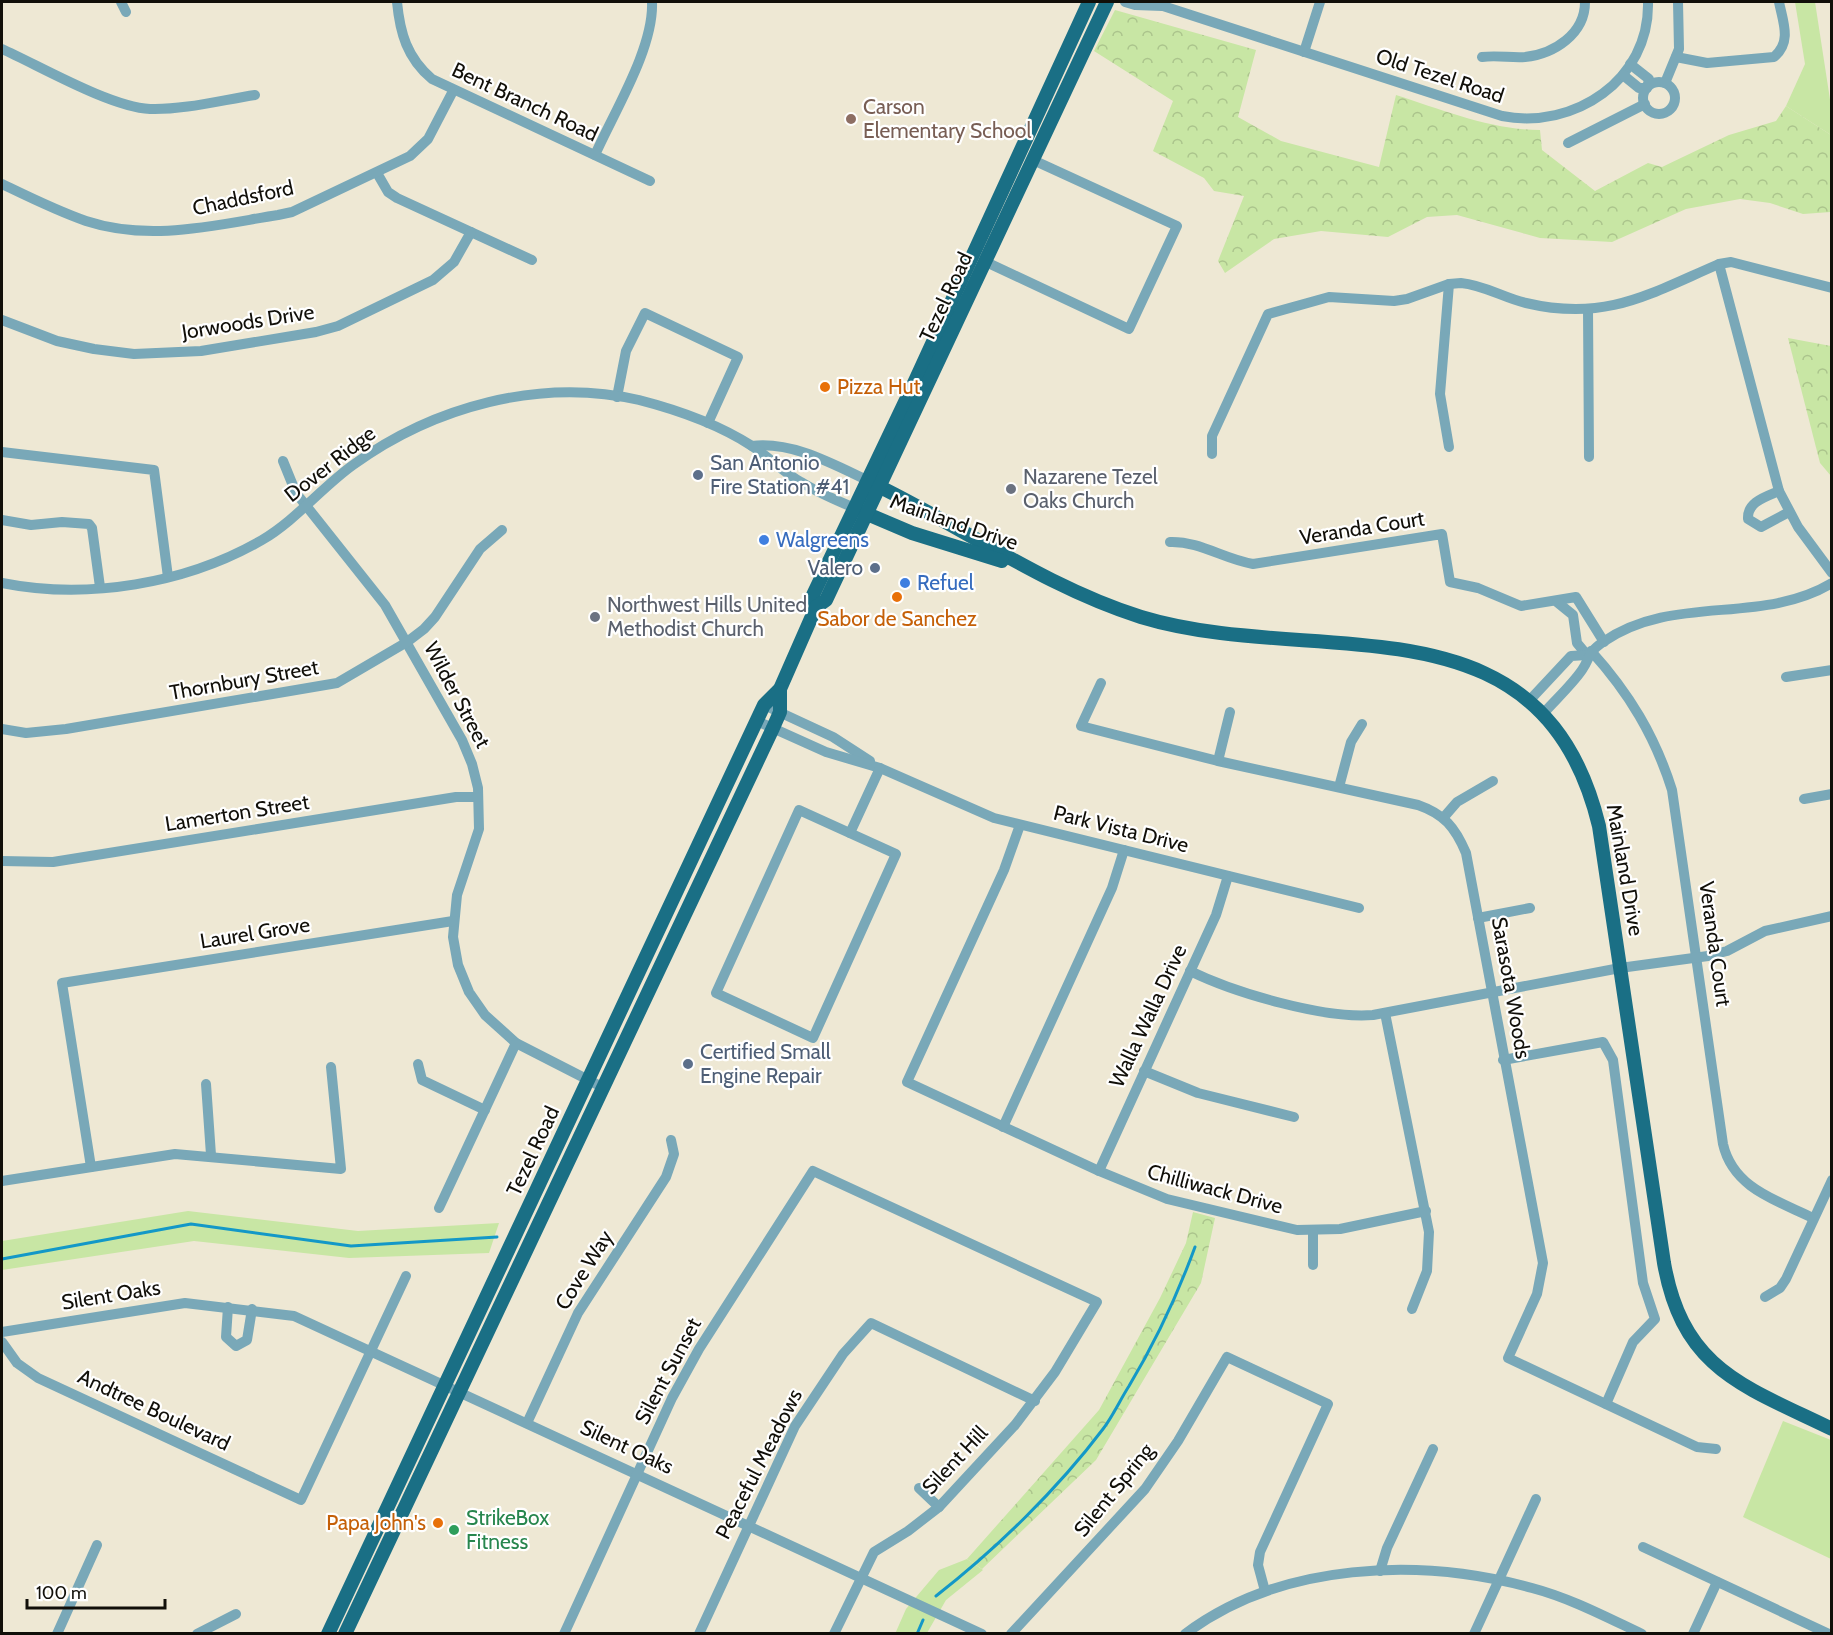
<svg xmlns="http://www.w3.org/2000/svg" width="1833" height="1635" viewBox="0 0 1833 1635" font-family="Cabin,sans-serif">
<defs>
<pattern id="forest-crowns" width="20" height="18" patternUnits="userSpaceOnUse" patternTransform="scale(1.5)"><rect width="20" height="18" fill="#c8e6a4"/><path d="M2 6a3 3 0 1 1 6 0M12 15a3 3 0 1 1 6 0" fill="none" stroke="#abc48c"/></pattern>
</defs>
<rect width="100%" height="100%" fill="#eee8d4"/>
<g fill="#c8e6a4">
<path d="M 1795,2 L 1815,2 L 1831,106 L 1831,135 L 1786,106 L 1805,64 Z"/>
<path d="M 188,1211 L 358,1231 L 499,1223 L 489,1253 L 349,1258 L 194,1241 L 2,1270 L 2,1241 Z"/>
<path d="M 1783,1421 L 1831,1440 L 1831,1559 L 1743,1517 Z"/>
<path d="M 967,1559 L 983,1570 L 946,1600 L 927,1633 L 895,1634 L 906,1609 L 939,1570 Z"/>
</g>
<g fill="url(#forest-crowns)">
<path d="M 1115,10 L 1256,50 L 1238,117 L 1281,141 L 1379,167 L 1396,95 C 1443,110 1491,130 1540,130 L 1542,150 L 1595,191 L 1648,163 L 1662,167 L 1729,135 L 1776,121 L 1786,106 L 1831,135 L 1831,212 L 1803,214 L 1770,203 L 1740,199 L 1686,209 L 1612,242 L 1540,238 L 1457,215 L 1427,217 L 1388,237 L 1321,231 L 1274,239 L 1225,273 L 1218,261 L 1244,196 L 1214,191 L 1204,178 L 1153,151 L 1173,101 L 1094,51 Z"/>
<path d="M 1788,338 L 1831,346 L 1831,476 L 1820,463 Z"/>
<path d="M 1193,1212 L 1215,1218 L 1201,1283 L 1096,1460 L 982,1569 L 967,1559 L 1099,1410 L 1160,1298 L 1186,1243 Z"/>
</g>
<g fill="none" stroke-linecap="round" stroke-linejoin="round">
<g stroke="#1398c7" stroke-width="3">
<path d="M 2,1259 L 191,1224 L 351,1246 L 497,1237"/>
<path d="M 936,1596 C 996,1549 1057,1490 1103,1429 C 1113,1416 1120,1400 1129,1386 C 1156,1341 1177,1296 1195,1247"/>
<path d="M 917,1634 L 923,1620"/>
</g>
<g stroke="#79a8b8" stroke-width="10">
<path d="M 121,2 L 126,12"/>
<path d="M 397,2 C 400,33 407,58 432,79 L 650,181"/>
<path d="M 1125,2 L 1135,5 L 1163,6"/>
<path d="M 1155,2 L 1163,6 L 1502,116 C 1574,130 1650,80 1648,2"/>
<path d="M 2,49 C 40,66 110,107 150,109 C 184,110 222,100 255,95"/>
<path d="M 1304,52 L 1320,2"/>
<path d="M 1482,57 C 1497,55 1511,58 1525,57 C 1554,54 1585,34 1585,2"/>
<path d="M 1676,57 L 1707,63 L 1774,57 C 1792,42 1783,22 1779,2"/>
<path d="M 1623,75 L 1639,88 L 1647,88 L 1649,79 L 1630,64"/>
<circle cx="1659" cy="98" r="16"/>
<path d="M 1665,83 L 1679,49 L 1678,2"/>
<path d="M 1568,143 L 1645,104"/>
<path d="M 595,155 C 614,112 654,48 652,2"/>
<path d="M 377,173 L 388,192 L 397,198 L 532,260"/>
<path d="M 2,184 C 29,197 57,211 86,221 C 150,242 215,225 278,215 L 292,212 L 410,156 L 428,139 L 453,91"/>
<path d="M 986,262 L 1129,329 L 1177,226 L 1033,160"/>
<path d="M 1719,264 L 1779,491 L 1798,527 L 1832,573"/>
<path d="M 1449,284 L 1440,394 L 1449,447"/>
<path d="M 1588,309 L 1589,457"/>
<path d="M 2,320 L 57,341 L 94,349 L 134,354 L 201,351 L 316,332 L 338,326 L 433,280 L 454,262 L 471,232"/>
<path d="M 617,397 L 626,351 L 645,313 L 738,357 L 708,423"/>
<path d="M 752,446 C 794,441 836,466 873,483"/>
<path d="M 2,452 L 154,470 L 168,577"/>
<path d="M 1212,454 L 1212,436 L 1268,314 L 1329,297 L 1394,301 L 1407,299 L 1449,284 L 1461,283 C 1484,285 1504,298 1526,303 C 1606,322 1649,294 1719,264 L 1731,262 L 1832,288"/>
<path d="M 283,461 L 296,493 L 385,605 L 462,740 L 472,764 L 478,788 L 479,829 L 457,895 L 453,937 L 458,965 L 469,992 L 485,1015 L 516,1043 L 604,1088"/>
<path d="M 1779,491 C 1765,497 1747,502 1748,519 L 1761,527 L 1789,512"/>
<path d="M 2,520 L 31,525 L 62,522 L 89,524 L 92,528 L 100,587"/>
<path d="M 1170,542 C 1200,541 1223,559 1253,564 L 1442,534 L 1450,582 L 1478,588 L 1521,606 L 1576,597 L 1604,642"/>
<path d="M 2,583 C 87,600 186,584 262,540 C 296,520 321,488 353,465 C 433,407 540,377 639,400 C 678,410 718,424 752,446 C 769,457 783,472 801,482 C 820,494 841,502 861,511"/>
<path d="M 1557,602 L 1573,615 L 1577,643 L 1587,655"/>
<path d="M 1591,651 C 1629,693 1655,736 1672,790 L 1723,1144 C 1733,1188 1776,1200 1813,1218"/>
<path d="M 1786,677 L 1832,670"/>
<path d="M 1101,683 L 1081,726 L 1218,761 L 1418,805 C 1444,814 1455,827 1466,853 L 1543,1263 L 1537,1294 L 1508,1358 L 1697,1447 L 1716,1449"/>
<path d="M 1528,702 L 1571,656 L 1587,655"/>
<path d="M 764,705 L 833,737 L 870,761"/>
<path d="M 1542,715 C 1554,701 1571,686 1582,670 C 1591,657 1586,654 1603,642 C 1674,593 1760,626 1832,583"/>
<path d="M 757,721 L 826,752 L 880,768 L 994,818 L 1359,908"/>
<path d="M 2,729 L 26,733 L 66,729 L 337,683 L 407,642 L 424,629 L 435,617 L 480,549 L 502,530"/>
<path d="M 1218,761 L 1230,712"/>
<path d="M 1339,787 L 1351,742 L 1362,724"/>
<path d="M 1804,799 L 1832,794"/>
<path d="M 799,810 L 896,854 L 813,1038 L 716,993 Z"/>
<path d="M 1444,817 L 1457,802 L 1493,781"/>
<path d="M 1020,825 L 1004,870 L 907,1082 L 1099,1171 L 1167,1199 L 1297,1230 L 1340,1229 L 1426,1211"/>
<path d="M 850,833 L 880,768"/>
<path d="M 2,861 L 53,862 L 456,797 L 478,797"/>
<path d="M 1478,918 L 1530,908"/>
<path d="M 1190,971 C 1235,993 1324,1019 1373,1015 L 1620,968 L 1708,956 L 1727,951 L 1765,931 L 1832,916"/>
<path d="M 1385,1013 L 1429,1232 L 1427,1271 L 1412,1309"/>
<path d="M 1503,1060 L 1603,1042 L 1613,1060 L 1643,1283 L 1655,1319 L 1633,1342 L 1606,1404"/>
<path d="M 418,1064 L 422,1080 L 485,1110"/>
<path d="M 1144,1071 L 1198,1093 L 1294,1117"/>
<path d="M 206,1084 L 211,1155"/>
<path d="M 1003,1127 L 1112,888 L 1124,850"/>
<path d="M 91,1167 L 62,983 L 453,921"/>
<path d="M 1099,1171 L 1216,915 L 1228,876"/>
<path d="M 2,1181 L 175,1154 L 341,1169 L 331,1067"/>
<path d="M 439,1208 L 516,1043"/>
<path d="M 1313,1265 L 1313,1231"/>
<path d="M 1765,1297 L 1780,1288 L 1786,1279 L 1832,1180"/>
<path d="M 228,1307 L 226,1337 L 236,1346 L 247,1340 L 252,1309"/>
<path d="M 2,1332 L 185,1303 L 294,1316 L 982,1634"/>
<path d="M 2,1342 L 17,1363 L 38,1378 L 301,1500 L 406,1276"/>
<path d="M 527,1423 L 578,1313 L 666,1177 L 674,1154 L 671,1140"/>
<path d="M 919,1488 L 939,1507"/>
<path d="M 1643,1547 L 1829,1634"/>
<path d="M 1380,1571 L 1387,1548 L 1433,1449"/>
<path d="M 57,1634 L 97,1545"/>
<path d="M 197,1634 L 236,1614"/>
<path d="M 564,1634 L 672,1398 L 699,1349 L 813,1171 L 1097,1302 L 1055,1372 L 1015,1425 L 939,1507 L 908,1531 L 874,1552 L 834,1634"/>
<path d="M 699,1634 L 795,1426 L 843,1354 L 871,1323 L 1035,1401"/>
<path d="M 1011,1634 L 1145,1489 L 1178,1441 L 1227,1357 L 1328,1404 L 1260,1552 L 1258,1565 L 1265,1591"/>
<path d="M 1185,1634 C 1281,1562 1419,1557 1532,1588 C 1570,1598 1606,1617 1642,1634"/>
<path d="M 1474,1634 L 1536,1499"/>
<path d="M 1693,1634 L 1717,1582"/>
</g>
<g stroke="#1a6f85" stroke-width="14">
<path d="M 878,486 C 966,529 1046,587 1141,617 C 1315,670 1541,587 1599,826 L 1664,1263 C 1683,1370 1744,1386 1832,1429"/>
<path d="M 865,513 L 912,533 L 1002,561"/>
<path d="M 816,607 L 813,595 L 915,381 L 1089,2"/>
<path d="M 328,1634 L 764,705 L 780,689 L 816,607 L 826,600 L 1107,2"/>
<path d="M 345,1634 L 773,728 L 780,712 L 780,689"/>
</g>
</g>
<circle fill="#8d6e63" stroke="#fff" stroke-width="2" cx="851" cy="119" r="6"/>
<g fill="#e8710a" stroke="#fff" stroke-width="2">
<circle cx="825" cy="387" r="6"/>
<circle cx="897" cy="597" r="6"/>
<circle cx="438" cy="1523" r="6"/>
</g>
<g fill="#5c6f8a" stroke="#fff" stroke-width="2">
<circle cx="698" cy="475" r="6"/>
<circle cx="875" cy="568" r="6"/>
<circle cx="688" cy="1064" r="6"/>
</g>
<g fill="#6b7280" stroke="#fff" stroke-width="2">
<circle cx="1011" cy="489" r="6"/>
<circle cx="595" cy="617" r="6"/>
</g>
<g fill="#3f7fe0" stroke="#fff" stroke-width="2">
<circle cx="764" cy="540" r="6"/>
<circle cx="905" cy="583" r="6"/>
</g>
<circle fill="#2e9e5b" stroke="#fff" stroke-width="2" cx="454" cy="1530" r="6"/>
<g text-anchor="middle" stroke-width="4.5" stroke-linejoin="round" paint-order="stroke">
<g font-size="21" fill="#110f09" stroke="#fff">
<text transform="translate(1440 76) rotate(18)" y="7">Old Tezel Road</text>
<text transform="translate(525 102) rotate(25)" y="7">Bent Branch Road</text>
<text transform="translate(243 198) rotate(-12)" y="7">Chaddsford</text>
<text transform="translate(946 297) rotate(-65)" y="7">Tezel Road</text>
<text transform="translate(248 322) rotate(-9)" y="7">Jorwoods Drive</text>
<text transform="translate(330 464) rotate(-38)" y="7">Dover Ridge</text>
<text transform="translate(954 522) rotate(19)" y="7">Mainland Drive</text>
<text transform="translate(1362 528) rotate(-9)" y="7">Veranda Court</text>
<text transform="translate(244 680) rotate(-10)" y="7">Thornbury Street</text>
<text transform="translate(457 695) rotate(62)" y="7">Wilder Street</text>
<text transform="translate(237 813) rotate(-9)" y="7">Lamerton Street</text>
<text transform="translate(1121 829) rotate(14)" y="7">Park Vista Drive</text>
<text transform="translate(1625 870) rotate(80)" y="7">Mainland Drive</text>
<text transform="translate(255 933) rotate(-9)" y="7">Laurel Grove</text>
<text transform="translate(1715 944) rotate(82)" y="7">Veranda Court</text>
<text transform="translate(1511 988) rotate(80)" y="7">Sarasota Woods</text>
<text transform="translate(1148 1016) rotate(-65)" y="7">Walla Walla Drive</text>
<text transform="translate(533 1151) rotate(-65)" y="7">Tezel Road</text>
<text transform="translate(1215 1189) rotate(15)" y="7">Chilliwack Drive</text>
<text transform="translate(584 1270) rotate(-58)" y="7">Cove Way</text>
<text transform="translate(111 1295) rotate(-9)" y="7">Silent Oaks</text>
<text transform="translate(668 1371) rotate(-62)" y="7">Silent Sunset</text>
<text transform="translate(154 1410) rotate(25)" y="7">Andtree Boulevard</text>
<text transform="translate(627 1447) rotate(25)" y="7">Silent Oaks</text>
<text transform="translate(955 1460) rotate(-47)" y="7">Silent Hill</text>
<text transform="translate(759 1464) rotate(-63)" y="7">Peaceful Meadows</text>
<text transform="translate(1114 1490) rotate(-51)" y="7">Silent Spring</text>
</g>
<g font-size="21" fill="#785e54" stroke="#fff" text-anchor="start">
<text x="863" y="114">Carson<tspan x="863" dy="24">Elementary School</tspan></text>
</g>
<g font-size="21" fill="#c56008" stroke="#fff" text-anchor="start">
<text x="837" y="394">Pizza Hut</text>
<text x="897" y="626" text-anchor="middle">Sabor de Sanchez</text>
<text x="426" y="1530" text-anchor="end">Papa John's</text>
</g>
<g font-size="21" fill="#4e5e75" stroke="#fff" text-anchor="start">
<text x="710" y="470">San Antonio<tspan x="710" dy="24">Fire Station #41</tspan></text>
<text x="863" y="575" text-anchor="end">Valero</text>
<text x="700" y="1059">Certified Small<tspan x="700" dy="24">Engine Repair</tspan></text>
</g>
<g font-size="21" fill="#5b616d" stroke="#fff" text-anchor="start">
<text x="1023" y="484">Nazarene Tezel<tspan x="1023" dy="24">Oaks Church</tspan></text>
<text x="607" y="612">Northwest Hills United<tspan x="607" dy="24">Methodist Church</tspan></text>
</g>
<g font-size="21" fill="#366cbe" stroke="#fff" text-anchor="start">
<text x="776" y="547">Walgreens</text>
<text x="917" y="590">Refuel</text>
</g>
<g font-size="21" fill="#27864d" stroke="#fff" text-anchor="start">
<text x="466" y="1525">StrikeBox<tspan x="466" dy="24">Fitness</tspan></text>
</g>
</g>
<rect width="1833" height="1635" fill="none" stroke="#110f09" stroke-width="6"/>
<path d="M27 1599v9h138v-9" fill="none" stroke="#110f09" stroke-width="3"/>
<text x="36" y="1599" font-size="18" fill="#110f09" stroke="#ffffff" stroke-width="4.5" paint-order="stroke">100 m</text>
</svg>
